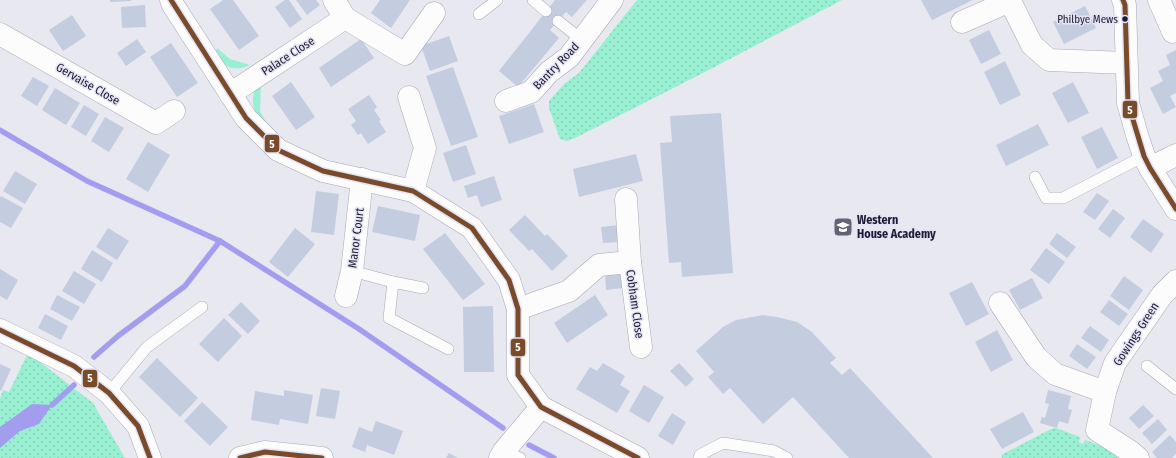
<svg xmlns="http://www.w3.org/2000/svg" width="1176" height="458" viewBox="0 0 1176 458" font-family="'Fira Sans Condensed',sans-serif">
<defs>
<pattern id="park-dots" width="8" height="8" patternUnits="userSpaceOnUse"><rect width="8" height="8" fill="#99efd2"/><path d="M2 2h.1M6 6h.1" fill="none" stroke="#83ccb5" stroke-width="1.8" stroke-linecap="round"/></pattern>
</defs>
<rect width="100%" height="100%" fill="#e8e8f0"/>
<g fill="#99efd2">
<path d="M 217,48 L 230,59 L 250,65 C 234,72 224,68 215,53 Z"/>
<path d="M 256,84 L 261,85 L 260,111 L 268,126 C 252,112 250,105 256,84 Z"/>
</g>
<g fill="url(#park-dots)">
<path d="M 637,0 L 842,0 L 701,74 L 575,138 L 567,141 L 560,139 L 549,108 L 549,101 L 564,84 L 579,73 Z"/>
<path d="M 28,353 L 93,403 L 125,458 L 0,458 L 0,399 L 3,390 L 9,392 Z"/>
<path d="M 1056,428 L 1080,437 L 1079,442 L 1083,444 L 1085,440 L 1107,448 L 1130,458 L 1002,458 L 1001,455 L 1051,429 Z"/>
</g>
<path fill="#a39def" d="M 32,404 L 52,405 L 39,424 L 20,431 L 0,448 L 0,427 Z"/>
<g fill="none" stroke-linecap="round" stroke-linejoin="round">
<g stroke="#a39def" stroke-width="5.5">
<path d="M 0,130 L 87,181 L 220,241 L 359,329 L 503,428"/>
<path d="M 94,357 L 118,336 L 185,286 L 220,241"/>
<path d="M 52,405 L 74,385"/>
<path d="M 529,445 L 554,458"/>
</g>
</g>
<g fill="#c4cce0">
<path d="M 110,0 L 131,0 L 131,1 L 110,2 Z"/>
<path d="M 223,0 L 233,0 L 259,36 L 239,50 L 210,9 Z"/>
<path d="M 285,0 L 289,0 L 302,19 L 290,28 L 275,7 Z"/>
<path d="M 296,0 L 316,0 L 320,5 L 307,15 Z"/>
<path d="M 380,0 L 410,0 L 391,28 L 371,13 Z"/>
<path d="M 555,0 L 587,0 L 572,17 L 566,12 L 550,30 L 559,38 L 518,87 L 499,71 Z"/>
<path d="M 921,0 L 973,0 L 932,20 Z"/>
<path d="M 145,5 L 146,27 L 122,28 L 121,7 Z"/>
<path d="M 1085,6 L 1096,28 L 1064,44 L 1053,22 Z"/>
<path d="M 72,15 L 86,36 L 63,51 L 49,30 Z"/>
<path d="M 989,30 L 1001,54 L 981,64 L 969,40 Z"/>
<path d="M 449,36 L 458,61 L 430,71 L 421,46 Z"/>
<path d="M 137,39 L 146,52 L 126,66 L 117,53 Z"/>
<path d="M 361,39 L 374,58 L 331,87 L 319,68 Z"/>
<path d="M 171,43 L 198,83 L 177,97 L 150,57 Z"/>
<path d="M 1176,50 L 1176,93 L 1170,96 L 1176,107 L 1163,114 L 1150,88 L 1163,81 L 1158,71 L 1170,65 L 1166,55 Z"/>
<path d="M 1005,61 L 1021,95 L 1000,105 L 984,72 Z"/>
<path d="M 453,67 L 478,137 L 451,146 L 426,76 Z"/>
<path d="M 33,77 L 49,86 L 37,106 L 21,96 Z"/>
<path d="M 291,82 L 315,117 L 296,130 L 272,96 Z"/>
<path d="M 1073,82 L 1089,113 L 1068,123 L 1052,93 Z"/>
<path d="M 55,88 L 80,103 L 66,125 L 42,110 Z"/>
<path d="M 369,95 L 377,107 L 374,110 L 381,120 L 379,121 L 386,132 L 368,144 L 361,133 L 358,135 L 351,125 L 356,121 L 348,109 Z"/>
<path d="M 534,104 L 544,132 L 509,144 L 499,116 Z"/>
<path d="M 84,105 L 99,114 L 86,136 L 71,127 Z"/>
<path d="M 721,113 L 733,273 L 682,277 L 681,262 L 669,263 L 660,143 L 672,142 L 670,116 Z"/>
<path d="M 105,117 L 124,128 L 109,152 L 91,141 Z"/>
<path d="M 1038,124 L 1049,145 L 1006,166 L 996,145 Z"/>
<path d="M 1102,127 L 1118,158 L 1097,169 L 1081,137 Z"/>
<path d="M 148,142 L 170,155 L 148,192 L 126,179 Z"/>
<path d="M 466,145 L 476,174 L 453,182 L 443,153 Z"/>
<path d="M 636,154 L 643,181 L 579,197 L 573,169 Z"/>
<path d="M 15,171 L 37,184 L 25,204 L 3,191 Z"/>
<path d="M 494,176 L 502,200 L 481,207 L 477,195 L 468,198 L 464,186 Z"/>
<path d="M 316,191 L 339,194 L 334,235 L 311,232 Z"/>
<path d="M 1097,193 L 1109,201 L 1095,220 L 1083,212 Z"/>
<path d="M 1,196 L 23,208 L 11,228 L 0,222 L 0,198 Z"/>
<path d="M 378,206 L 420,215 L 415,241 L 372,232 Z"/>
<path d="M 1113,209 L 1125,218 L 1110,238 L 1098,229 Z"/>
<path d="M 525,215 L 545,236 L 547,234 L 568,256 L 552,271 L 532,249 L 529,251 L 509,230 Z"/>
<path d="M 1143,219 L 1164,234 L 1151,253 L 1130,237 Z"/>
<path d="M 619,225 L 620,242 L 603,243 L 601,227 Z"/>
<path d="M 108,228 L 129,241 L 117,260 L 96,247 Z"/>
<path d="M 295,228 L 315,244 L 288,277 L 269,262 Z"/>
<path d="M 445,233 L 485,284 L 463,300 L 423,249 Z"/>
<path d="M 1057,233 L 1076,247 L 1067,258 L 1049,244 Z"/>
<path d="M 1046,248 L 1065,262 L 1049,284 L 1030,270 Z"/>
<path d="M 92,250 L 113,263 L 102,282 L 81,269 Z"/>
<path d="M 0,269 L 18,280 L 7,300 L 0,296 Z"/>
<path d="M 74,271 L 96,284 L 84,304 L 62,291 Z"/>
<path d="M 622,272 L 623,288 L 606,290 L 605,274 Z"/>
<path d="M 1124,276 L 1143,290 L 1129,310 L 1110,296 Z"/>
<path d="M 1032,278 L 1043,298 L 1020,310 L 1009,290 Z"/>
<path d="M 972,282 L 989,314 L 966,326 L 949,293 Z"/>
<path d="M 57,295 L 80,307 L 72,321 L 50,309 Z"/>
<path d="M 595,295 L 608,315 L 567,343 L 554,323 Z"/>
<path d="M 1109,300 L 1128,314 L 1119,326 L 1100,312 Z"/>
<path d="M 241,302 L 260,321 L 248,334 L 228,315 Z"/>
<path d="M 493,306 L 494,372 L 464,372 L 463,307 Z"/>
<path d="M 45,314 L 68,326 L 61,340 L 38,328 Z"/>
<path d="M 763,315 L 777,317 L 797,322 L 812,332 L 836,358 L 830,363 L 842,375 L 850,368 L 933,458 L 849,458 L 793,397 L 763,424 L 730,388 L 723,394 L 708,377 L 714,372 L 696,351 L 723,327 L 736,320 Z"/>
<path d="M 224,318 L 242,336 L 218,362 L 199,344 Z"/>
<path d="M 1090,326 L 1109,340 L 1101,352 L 1081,338 Z"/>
<path d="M 997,330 L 1013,360 L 991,372 L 975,342 Z"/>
<path d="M 1077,344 L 1096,357 L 1087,369 L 1069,356 Z"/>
<path d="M 157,358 L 198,398 L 180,417 L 139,377 Z"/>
<path d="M 603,363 L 625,376 L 620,385 L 630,391 L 617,413 L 576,389 L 590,367 L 597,371 Z"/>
<path d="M 679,363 L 694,379 L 686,387 L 670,371 Z"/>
<path d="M 0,364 L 11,369 L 1,391 L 0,390 Z"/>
<path d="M 644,385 L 664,397 L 649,423 L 629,411 Z"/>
<path d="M 321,388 L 340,391 L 335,419 L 316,416 Z"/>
<path d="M 284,390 L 313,395 L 308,424 L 280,419 L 279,425 L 251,420 L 255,391 L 284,396 Z"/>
<path d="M 1048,390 L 1071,396 L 1068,409 L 1072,410 L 1068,424 L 1059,421 L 1057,428 L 1040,423 L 1042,417 L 1045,418 L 1049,404 L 1045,403 Z"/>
<path d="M 202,402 L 228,427 L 210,446 L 184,421 Z"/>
<path d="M 1143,405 L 1154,416 L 1139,429 L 1129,418 Z"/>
<path d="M 1023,412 L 1034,432 L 1002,449 L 990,429 Z"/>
<path d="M 672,413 L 686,422 L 673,445 L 658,436 Z"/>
<path d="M 1158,419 L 1167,430 L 1152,444 L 1142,433 Z"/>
<path d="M 376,421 L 403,431 L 394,455 L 367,445 L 365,452 L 352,447 L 359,427 L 372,432 Z"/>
<path d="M 1170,435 L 1176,442 L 1176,454 L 1172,458 L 1157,458 L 1152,452 Z"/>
<path d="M 449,453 L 458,458 L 446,458 Z"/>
</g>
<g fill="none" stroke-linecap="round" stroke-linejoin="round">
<defs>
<g id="lane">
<path d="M 533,0 L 546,11"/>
<path d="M 479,14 L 497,0"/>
<path d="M 558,21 L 582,40"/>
<path d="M 1035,177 L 1046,198 L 1063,198 L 1144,156"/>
<path d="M 352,271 L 393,282 L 423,288"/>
<path d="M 393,282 L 389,318 L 448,349"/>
<path d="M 1147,366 L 1176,389"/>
<path d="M 109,393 L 147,347 L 202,307"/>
<path d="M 504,451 L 520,458"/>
<path d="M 699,458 L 700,455 L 723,443 L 774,451 L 787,458"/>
</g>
<g id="street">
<path d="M 171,0 L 173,5 L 246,118 L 278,150 L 323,171 L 413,191 L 472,228 L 509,280 L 518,309 L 518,375 L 541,407 L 638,458"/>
<path d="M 334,0 L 345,18 L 405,54 L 434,13"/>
<path d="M 1123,0 L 1125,5 L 1128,103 L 1137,135 L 1144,156 L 1150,168 L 1176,209"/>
<path d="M 1159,0 L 1173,32"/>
<path d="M 962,22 L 1010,1 L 1032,45 L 1049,60 L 1126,63"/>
<path d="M 0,34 L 156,123 L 174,111"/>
<path d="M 230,94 L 345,18"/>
<path d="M 409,97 L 425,148 L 413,191"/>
<path d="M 506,101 L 531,92 L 549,72 L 569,57 L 612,0"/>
<path d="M 1150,168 L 1176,155"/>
<path d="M 626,199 L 630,262 L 641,347"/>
<path d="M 346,296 L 352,271 L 362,179"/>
<path d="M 1000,303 L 1036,357 L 1055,374 L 1105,392"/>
<path d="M 518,309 L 569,291 L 599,265 L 630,262"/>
<path d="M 0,330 L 74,366 L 109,393 L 138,426 L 150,458"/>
<path d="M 240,458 L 265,452 L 322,458"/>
<path d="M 500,458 L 504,451 L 541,407"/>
<path d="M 1138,458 L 1131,452 L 1097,430 L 1105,392 L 1115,363 L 1162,295 L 1176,281"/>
</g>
</defs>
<use href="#lane" stroke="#a9a8b8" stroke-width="12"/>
<use href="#street" stroke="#a9a8b8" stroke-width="23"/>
<use href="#lane" stroke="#fcfcfd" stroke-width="11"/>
<use href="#street" stroke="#fcfcfd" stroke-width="22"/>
<defs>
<g id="bus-1">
<path d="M 171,0 L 246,118 L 278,150 L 323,171 L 413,191 L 472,228 L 509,280 L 518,309 L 518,375 L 541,407 L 638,458"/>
<path d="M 1123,0 L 1125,5 L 1128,103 L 1144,156 L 1150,168 L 1176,209"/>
<path d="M 0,330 L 74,366 L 109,393 L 138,426 L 150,458"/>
<path d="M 240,458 L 265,452 L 322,458"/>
</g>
</defs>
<use href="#bus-1" stroke="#e4e4f3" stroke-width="8"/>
<use href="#bus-1" stroke="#7a4b2a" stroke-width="5"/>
</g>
<defs>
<symbol id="school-square" viewBox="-11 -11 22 22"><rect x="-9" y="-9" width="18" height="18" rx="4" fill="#636276" stroke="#e4e4f3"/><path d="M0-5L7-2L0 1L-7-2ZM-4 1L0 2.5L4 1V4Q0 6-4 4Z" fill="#fff"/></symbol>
</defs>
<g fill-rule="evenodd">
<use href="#school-square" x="832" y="216" width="22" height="22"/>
</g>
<circle fill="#1c1a34" stroke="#e4e4f3" stroke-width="1.5" cx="1125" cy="19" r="3.5"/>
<g text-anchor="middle" stroke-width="3" stroke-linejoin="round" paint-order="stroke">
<g font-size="11" fill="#1c1a34" stroke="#e4e4f3" text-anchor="end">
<text x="1118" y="23">Philbye Mews</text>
</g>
<g font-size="12" fill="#1c1a34" stroke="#e4e4f3">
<text transform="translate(288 56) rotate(-33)" y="4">Palace Close</text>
<text transform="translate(556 66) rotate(-46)" y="4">Bantry Road</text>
<text transform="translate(88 84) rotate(30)" y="4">Gervaise Close</text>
<text transform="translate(356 238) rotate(-83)" y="4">Manor Court</text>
<text transform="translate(635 304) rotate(82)" y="4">Cobham Close</text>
<text transform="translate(1136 334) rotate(-57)" y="4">Gowings Green</text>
</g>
<g font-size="12" font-weight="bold" fill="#1c1a34" stroke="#e4e4f3" text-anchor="start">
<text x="857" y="224">Western<tspan x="857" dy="14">House Academy</tspan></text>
</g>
</g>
<g stroke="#e4e4f3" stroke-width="1.5">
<rect x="1122" y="100" width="16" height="19" rx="4" fill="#7a4b2a"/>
<rect x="264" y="134" width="16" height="19" rx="4" fill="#7a4b2a"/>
<rect x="510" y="338" width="16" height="19" rx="4" fill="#7a4b2a"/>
<rect x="82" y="369" width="16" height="19" rx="4" fill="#7a4b2a"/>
</g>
<g font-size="11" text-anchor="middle" font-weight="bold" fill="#fff">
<text x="1130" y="114">5</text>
<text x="272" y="148">5</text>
<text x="518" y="351">5</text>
<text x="90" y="382">5</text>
</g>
</svg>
